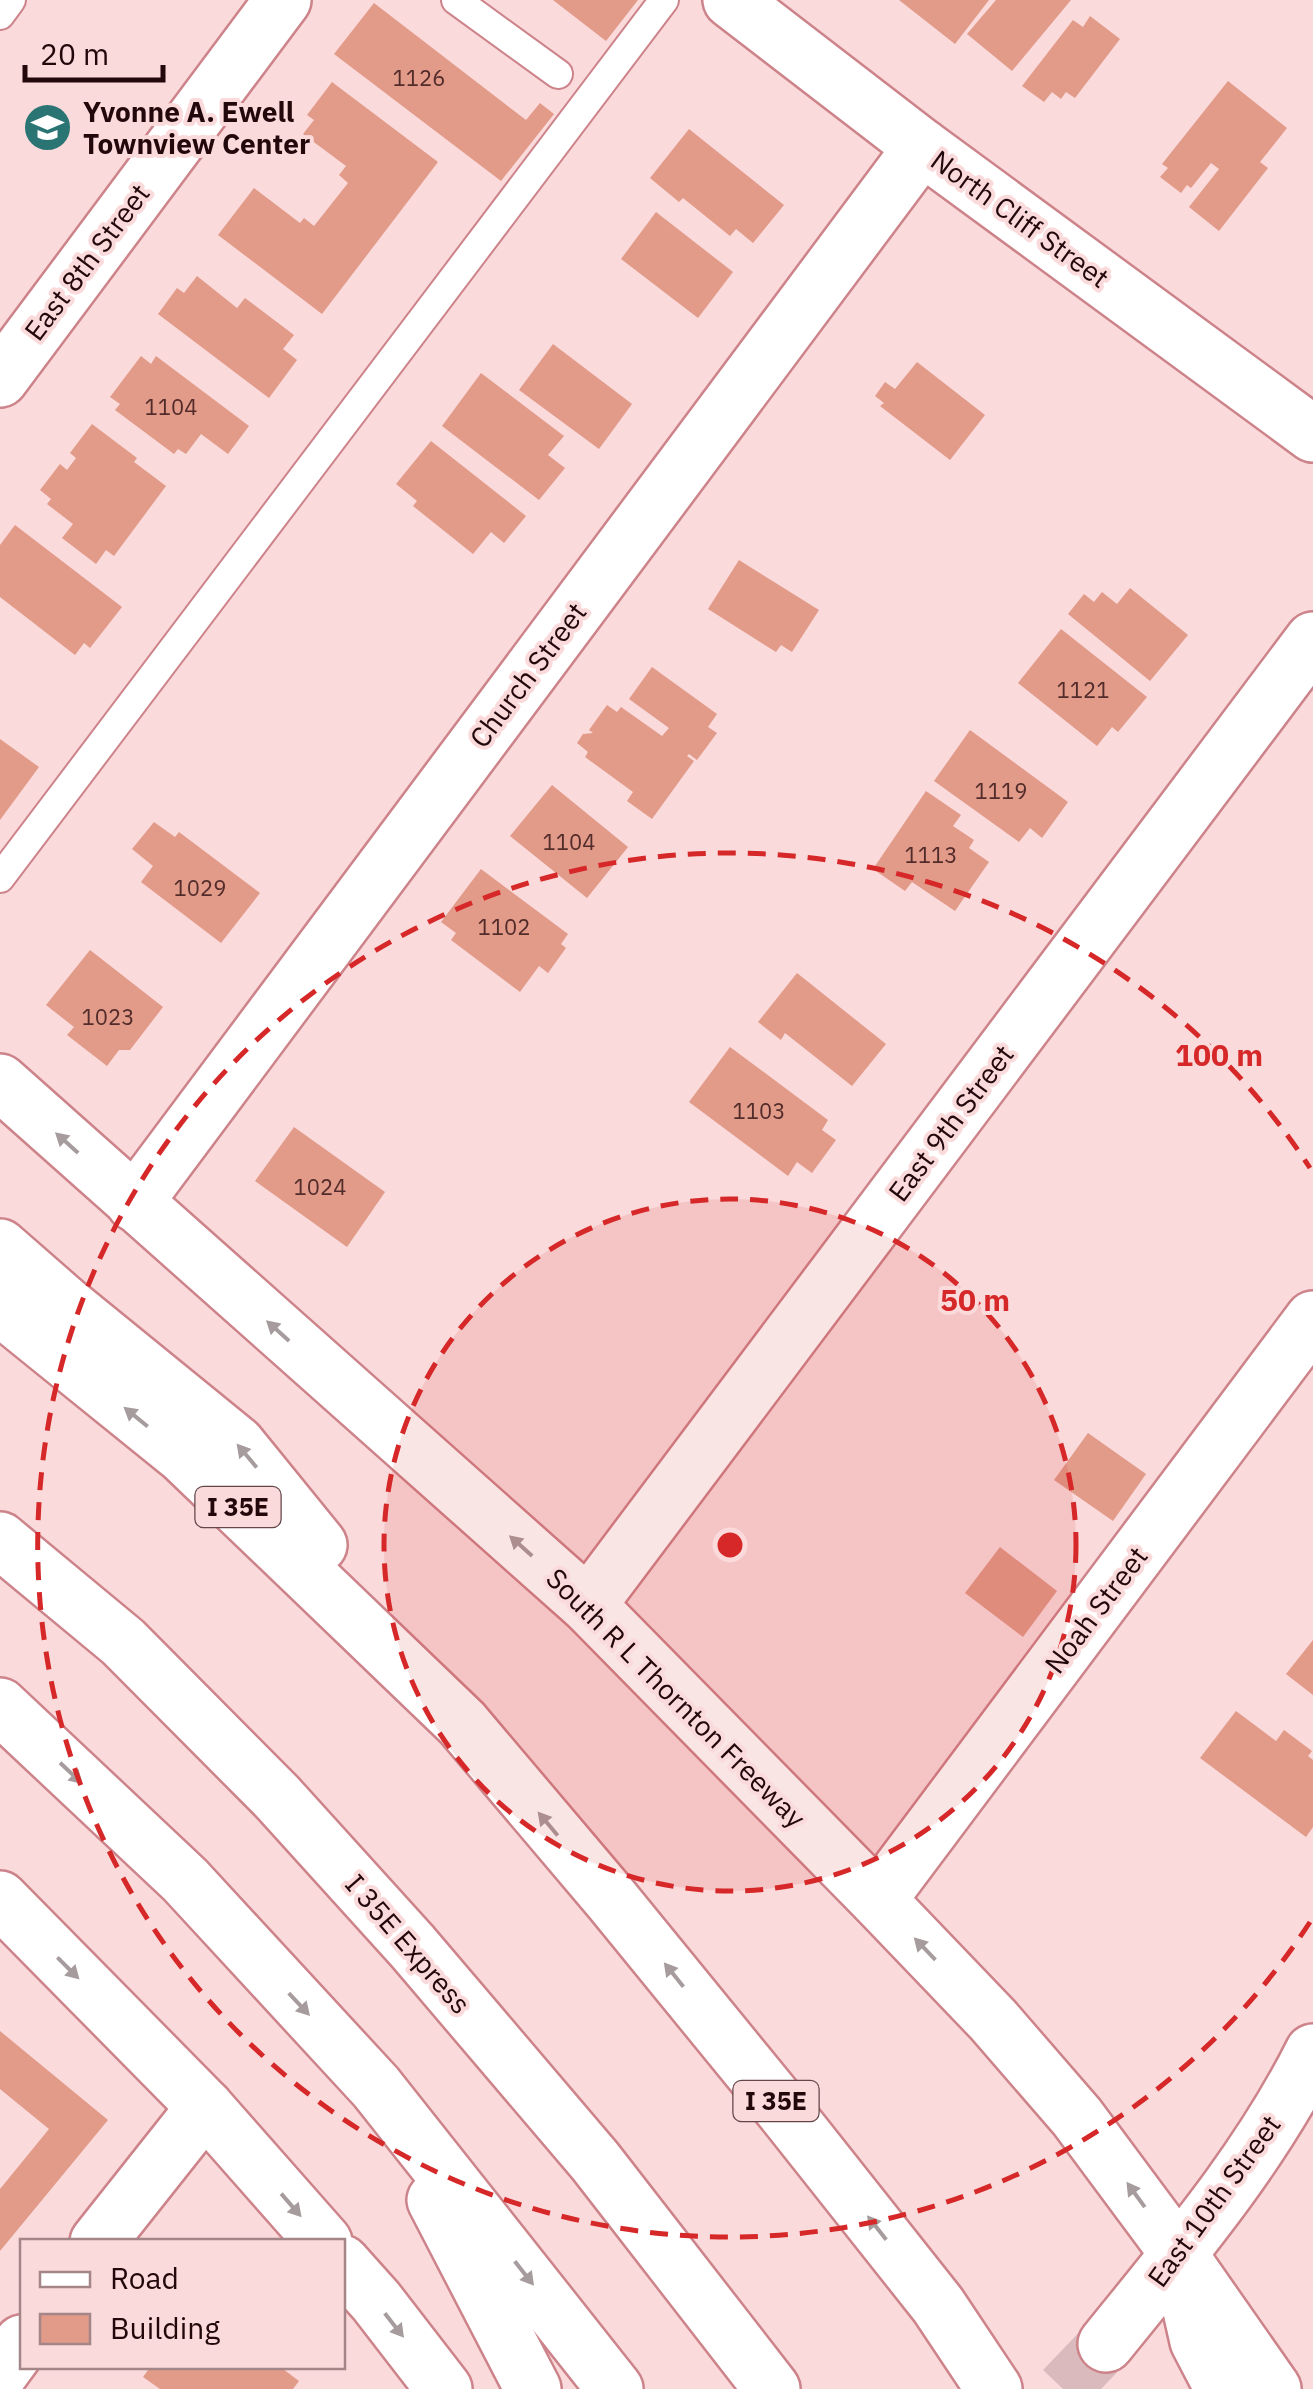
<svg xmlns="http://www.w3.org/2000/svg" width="1313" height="2389" viewBox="0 0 1313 2389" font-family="'IBM Plex Sans',sans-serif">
<rect width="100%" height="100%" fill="#fadadb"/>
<g fill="#e29a89">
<path d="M 553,0 L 638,0 L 606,41 Z"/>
<path d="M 899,0 L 989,0 L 955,44 Z"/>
<path d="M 996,0 L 1071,0 L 1012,71 L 967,34 Z"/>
<path d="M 374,3 L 526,120 L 540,103 L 554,114 L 501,181 L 334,54 Z"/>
<path d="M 1090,16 L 1120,39 L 1075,98 L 1066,92 L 1061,99 L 1052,92 L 1044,102 L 1022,86 L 1073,20 L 1083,27 Z"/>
<path d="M 1228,81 L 1287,128 L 1260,162 L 1268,168 L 1219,231 L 1189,207 L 1219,169 L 1211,163 L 1191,188 L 1187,185 L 1181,193 L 1160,177 L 1168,168 L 1162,164 Z"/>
<path d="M 332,82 L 438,162 L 322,314 L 218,235 L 254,188 L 300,223 L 304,218 L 314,226 L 348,183 L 339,175 L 346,166 L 303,134 L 314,120 L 307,115 Z"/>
<path d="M 689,129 L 784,205 L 753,243 L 736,229 L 730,236 L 683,198 L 679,202 L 650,178 Z"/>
<path d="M 656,212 L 733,272 L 698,318 L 621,259 Z"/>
<path d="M 197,276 L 237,308 L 245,298 L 294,335 L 283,349 L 297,360 L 269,398 L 158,314 L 177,288 L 184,293 Z"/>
<path d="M 553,344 L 632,404 L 599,449 L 519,390 Z"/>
<path d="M 141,356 L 151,364 L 156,356 L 249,426 L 228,454 L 201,434 L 186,454 L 178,449 L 174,454 L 115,410 L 120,404 L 110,397 Z"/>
<path d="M 917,362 L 985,415 L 950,460 L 880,406 L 884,403 L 875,396 L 885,382 L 895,389 Z"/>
<path d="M 481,373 L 564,436 L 548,455 L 565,468 L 539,500 L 442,426 Z"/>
<path d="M 92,424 L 137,458 L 134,462 L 166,486 L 114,556 L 106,550 L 96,564 L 62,538 L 73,524 L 47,504 L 51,499 L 40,490 L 60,464 L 67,470 L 76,458 L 70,453 Z"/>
<path d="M 431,441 L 526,516 L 504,543 L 491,532 L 473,554 L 413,506 L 417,501 L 396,484 Z"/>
<path d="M 15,525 L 122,607 L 90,648 L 84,643 L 75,655 L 0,597 L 0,545 Z"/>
<path d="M 739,560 L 819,610 L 792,652 L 781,645 L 776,652 L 708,609 Z"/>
<path d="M 1130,588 L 1188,635 L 1150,681 L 1068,614 L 1084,594 L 1094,602 L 1102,592 L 1117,604 Z"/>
<path d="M 1061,629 L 1147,697 L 1118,732 L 1112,727 L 1097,746 L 1018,683 Z"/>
<path d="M 652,667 L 717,714 L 708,727 L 717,733 L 697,760 L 689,754 L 687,756 L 694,761 L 652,819 L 627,801 L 633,792 L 585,757 L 588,752 L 577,743 L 583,734 L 593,733 L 589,730 L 607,705 L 617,712 L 621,707 L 662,736 L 669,728 L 629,699 Z"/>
<path d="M 970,730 L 1068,802 L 1042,838 L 1030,828 L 1019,842 L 934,781 Z"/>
<path d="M 0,739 L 39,767 L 0,820 Z"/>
<path d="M 552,785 L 628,847 L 587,898 L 510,836 Z"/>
<path d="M 926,791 L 961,815 L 953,826 L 974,840 L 969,848 L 989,862 L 955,911 L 912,882 L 905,891 L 873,869 Z"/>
<path d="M 154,822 L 175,837 L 179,832 L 260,893 L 221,943 L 141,882 L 153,866 L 132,849 Z"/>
<path d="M 481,869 L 568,934 L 561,944 L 566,948 L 548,973 L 539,966 L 520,992 L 451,940 L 456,933 L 441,922 Z"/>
<path d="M 90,950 L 163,1007 L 130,1050 L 119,1050 L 107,1066 L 67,1035 L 74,1027 L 46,1005 Z"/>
<path d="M 797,973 L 886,1044 L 852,1086 L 785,1033 L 781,1040 L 758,1022 Z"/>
<path d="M 730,1047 L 828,1120 L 822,1130 L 836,1140 L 812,1173 L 797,1162 L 788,1176 L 689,1102 Z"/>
<path d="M 294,1127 L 385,1192 L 347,1247 L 255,1181 Z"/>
<path d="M 1088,1433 L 1146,1474 L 1113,1521 L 1054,1480 Z"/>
<path d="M 1000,1547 L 1057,1591 L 1023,1637 L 965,1593 Z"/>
<path d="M 1313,1640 L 1313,1695 L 1286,1674 Z"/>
<path d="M 1236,1711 L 1276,1741 L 1284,1730 L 1312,1751 L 1308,1756 L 1313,1760 L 1313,1827 L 1306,1837 L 1200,1758 Z"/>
<path d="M 0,2031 L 108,2120 L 0,2251 L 0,2189 L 49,2129 L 0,2089 Z"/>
<path d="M 151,2366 L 279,2366 L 299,2381 L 293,2389 L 160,2389 L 143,2377 Z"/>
</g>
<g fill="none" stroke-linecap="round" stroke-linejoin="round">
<path stroke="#dababc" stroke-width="55" stroke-dasharray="55 28" stroke-linecap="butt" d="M 1063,2389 L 1106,2344"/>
<defs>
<g id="lane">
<path d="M 456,0 L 558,74"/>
<path d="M 0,15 L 11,0"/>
<path d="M 0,878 L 664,0"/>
</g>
<g id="street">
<path d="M 731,0 L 922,147 L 1313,434"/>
<path d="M 134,1203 L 922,147"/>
<path d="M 588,1605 L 1313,640"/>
<path d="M 878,1900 L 1313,1319"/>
<path d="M 98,2242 L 205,2107"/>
<path d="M 1106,2344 C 1181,2251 1259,2160 1313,2052"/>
<path d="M 0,2373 L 22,2343"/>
</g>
<g id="secondary">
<path d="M 0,379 L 283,0"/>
<path d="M 0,1082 L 588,1605 L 878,1900 L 993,2020 L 1077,2117 L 1178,2253 L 1273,2389"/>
<path d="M 0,1899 L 205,2107 L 324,2242"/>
<path d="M 342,2263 L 376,2301 L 444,2389"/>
</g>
<g id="highway">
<path d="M 0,1247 L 64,1303 L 237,1444 L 319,1545"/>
<path d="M 0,1307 L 184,1456 L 462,1723 L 611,1899 L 789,2117 L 938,2305 L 994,2389"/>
<path d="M 0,1540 L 123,1642 L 278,1798 L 412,1946 L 595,2161 L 772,2389"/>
<path d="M 0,1706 L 185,1880 L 376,2087 L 615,2389"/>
<path d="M 435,2200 L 533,2389"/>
<path d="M 1178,2253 L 1198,2341 L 1223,2389"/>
</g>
</defs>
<use href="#lane" stroke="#cd838a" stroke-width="32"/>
<use href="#street" stroke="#cd838a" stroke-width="60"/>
<use href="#secondary" stroke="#cd838a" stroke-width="60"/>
<use href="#highway" stroke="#cd838a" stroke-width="60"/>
<use href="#lane" stroke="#fff" stroke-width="28"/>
<use href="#street" stroke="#fff" stroke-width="55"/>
<use href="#secondary" stroke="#fff" stroke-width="55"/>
<use href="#highway" stroke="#fff" stroke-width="55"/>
</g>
<defs><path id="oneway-solid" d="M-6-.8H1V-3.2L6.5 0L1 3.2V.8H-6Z" transform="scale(2.5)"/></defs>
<g fill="#a79c9d">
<use href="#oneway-solid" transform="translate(67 1143) rotate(-138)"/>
<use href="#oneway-solid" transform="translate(278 1331) rotate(-138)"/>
<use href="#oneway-solid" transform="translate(136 1417) rotate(-141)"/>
<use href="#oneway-solid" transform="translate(247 1456) rotate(-130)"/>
<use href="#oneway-solid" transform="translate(521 1546) rotate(-138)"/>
<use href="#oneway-solid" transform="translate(71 1773) rotate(43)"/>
<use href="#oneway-solid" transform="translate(548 1824) rotate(-130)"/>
<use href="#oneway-solid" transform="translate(925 1949) rotate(-134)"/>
<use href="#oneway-solid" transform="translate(68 1968) rotate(45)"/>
<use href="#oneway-solid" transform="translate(674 1975) rotate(-129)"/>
<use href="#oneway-solid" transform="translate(299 2004) rotate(47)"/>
<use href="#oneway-solid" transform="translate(1136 2195) rotate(-126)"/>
<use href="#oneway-solid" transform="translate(291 2205) rotate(49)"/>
<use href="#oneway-solid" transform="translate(877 2228) rotate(-128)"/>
<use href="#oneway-solid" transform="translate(524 2273) rotate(52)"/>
<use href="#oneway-solid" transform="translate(394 2325) rotate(52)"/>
</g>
<circle cx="730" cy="1545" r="346" fill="#d62828" fill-opacity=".12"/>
<g fill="none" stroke="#d62828" stroke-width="5" stroke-dasharray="18 12">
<circle cx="730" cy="1545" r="346"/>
<path d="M1310 1922A692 692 0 1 1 1310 1168"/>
</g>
<defs>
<symbol id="school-disc" viewBox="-11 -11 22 22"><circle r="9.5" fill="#2a7473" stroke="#fadadb"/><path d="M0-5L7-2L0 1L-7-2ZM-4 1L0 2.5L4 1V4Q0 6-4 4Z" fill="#fff"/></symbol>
</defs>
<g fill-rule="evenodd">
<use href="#school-disc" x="20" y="100" width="55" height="55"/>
</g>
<g text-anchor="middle" stroke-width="8" stroke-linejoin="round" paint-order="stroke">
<g font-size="22" fill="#522c2a">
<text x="419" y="86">1126</text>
<text x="171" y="415">1104</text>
<text x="1083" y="698">1121</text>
<text x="1001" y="799">1119</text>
<text x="569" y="850">1104</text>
<text x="931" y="863">1113</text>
<text x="200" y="896">1029</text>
<text x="504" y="935">1102</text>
<text x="108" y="1025">1023</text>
<text x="759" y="1119">1103</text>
<text x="320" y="1195">1024</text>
</g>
<g fill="#fadadb" stroke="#634649" stroke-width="2.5">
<rect x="195.5" y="1487" width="85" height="40" rx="8"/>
<rect x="733.5" y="2081" width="85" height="40" rx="8"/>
</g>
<g font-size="25" font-weight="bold" fill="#22070b">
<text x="238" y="1516">I 35E</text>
<text x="776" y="2110">I 35E</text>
</g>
<g font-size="28" font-weight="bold" fill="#22070b" stroke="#fadadb" text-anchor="start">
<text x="83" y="122">Yvonne A. Ewell<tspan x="83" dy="32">Townview Center</tspan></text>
</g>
<g font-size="28" fill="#22070b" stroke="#fadadb">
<text transform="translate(1020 219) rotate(36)" y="10">North Cliff Street</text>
<text transform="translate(87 262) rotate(-53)" y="10">East 8th Street</text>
<text transform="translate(528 675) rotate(-53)" y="10">Church Street</text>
<text transform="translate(951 1123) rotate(-53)" y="10">East 9th Street</text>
<text transform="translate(1096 1610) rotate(-53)" y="10">Noah Street</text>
<text transform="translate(676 1698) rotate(45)" y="10">South R L Thornton Freeway</text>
<text transform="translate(408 1944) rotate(49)" y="10">I 35E Express</text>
<text transform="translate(1214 2201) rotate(-54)" y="10">East 10th Street</text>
</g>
</g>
<circle cx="730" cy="1545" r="15" fill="#d62828" stroke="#fadadb" stroke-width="5"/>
<g font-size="30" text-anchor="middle" font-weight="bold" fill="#d62828" stroke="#fadadb" stroke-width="8" stroke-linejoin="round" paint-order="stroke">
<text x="1219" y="1066">100 m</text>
<text x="975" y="1311">50 m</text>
</g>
<rect x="20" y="2239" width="325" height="130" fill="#fadadb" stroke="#a48688" stroke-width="2.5"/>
<rect x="40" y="2272" width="50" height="15" fill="#ffffff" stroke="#a48688" stroke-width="2.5"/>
<text x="110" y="2289" font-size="30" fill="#22070b">Road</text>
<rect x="40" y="2314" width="50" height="30" fill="#e29a89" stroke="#a48688" stroke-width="2.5"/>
<text x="110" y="2339" font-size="30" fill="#22070b">Building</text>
<path d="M25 65v15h138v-15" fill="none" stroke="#22070b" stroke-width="5"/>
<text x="40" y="65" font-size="30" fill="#22070b" stroke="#fadadb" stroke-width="8" paint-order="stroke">20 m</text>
</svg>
